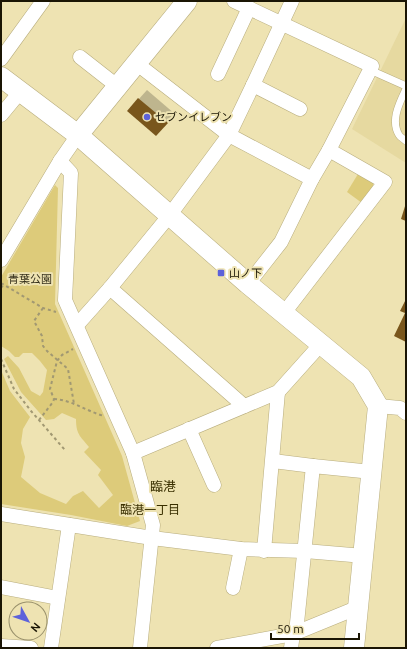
<svg xmlns="http://www.w3.org/2000/svg" width="407" height="649" viewBox="0 0 407 649" font-family="Ubuntu,'Noto Sans JP',sans-serif">
<rect width="100%" height="100%" fill="#eee3b2"/>
<path fill="#e6d9a0" d="M 406,18 L 406,163 L 352,129 Z"/>
<g fill="#ddcb7a">
<path d="M 358,174 L 373,183 L 373,188 L 362,203 L 347,192 Z"/>
<path d="M 55,185 L 58,188 L 55,304 L 122,456 L 140,521 L 127,526 L 71,515 L 1,504 L 1,370 L 10,391 L 30,417 L 23,429 L 21,443 L 25,457 L 21,477 L 40,493 L 66,504 L 73,496 L 83,491 L 99,508 L 113,495 L 98,475 L 101,470 L 84,452 L 89,447 C 80,436 76,434 76,419 L 62,413 L 54,419 L 46,420 L 21,392 L 4,359 L 8,356 L 19,368 L 31,391 L 40,396 L 43,392 L 47,370 L 40,361 L 32,353 L 23,353 L 19,357 L 15,357 L 9,351 L 1,346 L 1,277 Z"/>
</g>
<path fill="#0003" d="M 147,90 L 175,114 L 164,127 L 128,111 Z"/>
<g fill="#79561c">
<path d="M 138,98 L 168,123 L 156,136 L 127,111 Z"/>
<path d="M 406,203 L 406,221 L 401,219 Z"/>
<path d="M 406,299 L 406,342 L 394,336 L 405,313 L 400,311 Z"/>
</g>
<g fill="none" stroke-linecap="round" stroke-linejoin="round">
<defs>
<g id="lane">
<path d="M 370,70 L 406,86"/>
<path d="M 406,89 C 400,102 390,120 399,135 C 400,137 404,139 406,141"/>
</g>
<g id="street">
<path d="M 234,1 L 372,66 L 329,150 L 312,179 L 281,242 L 248,284"/>
<path d="M 80,57 L 117,86"/>
<path d="M 1,59 L 43,1"/>
<path d="M 136,63 L 229,135 L 312,179"/>
<path d="M 218,74 L 249,8"/>
<path d="M 253,85 L 300,109"/>
<path d="M 1,115 L 20,92"/>
<path d="M 60,161 L 71,173 L 65,300 L 133,453 L 153,525 L 140,648"/>
<path d="M 1,260 L 60,161 L 78,135"/>
<path d="M 284,313 L 385,182 L 329,150"/>
<path d="M 77,325 L 110,288"/>
<path d="M 244,406 L 110,288 L 169,216 L 229,135 L 253,85 L 292,1"/>
<path d="M 378,406 L 400,408 L 406,413"/>
<path d="M 189,429 L 214,485"/>
<path d="M 133,453 L 278,392 L 321,344"/>
<path d="M 273,461 L 313,466"/>
<path d="M 1,514 L 152,538 L 241,549 L 305,551 L 364,556"/>
<path d="M 264,551 L 278,392"/>
<path d="M 1,587 L 58,598"/>
<path d="M 233,588 L 241,549"/>
<path d="M 296,633 L 313,466 L 372,472"/>
<path d="M 1,646 L 31,648"/>
<path d="M 51,648 L 69,525"/>
<path d="M 217,648 L 293,634 L 359,607"/>
<path d="M 291,648 L 293,634"/>
</g>
<g id="secondary">
<path d="M 1,77 L 78,135 L 248,284 L 361,377 L 378,406 L 354,648"/>
<path d="M 78,135 L 187,1"/>
</g>
</defs>
<use href="#lane" stroke="#b8ad7e" stroke-width="8"/>
<use href="#street" stroke="#b8ad7e" stroke-width="15"/>
<use href="#secondary" stroke="#b8ad7e" stroke-width="21"/>
<g stroke="#a19872" stroke-width="2" stroke-dasharray="3 3" stroke-linecap="butt">
<path d="M 1,283 L 43,308 L 56,312"/>
<path d="M 1,288 L 4,284"/>
<path d="M 43,308 L 34,321 L 42,336 L 43,346 L 47,351 L 68,369 L 74,404"/>
<path d="M 1,359 L 14,389 L 31,411 L 65,450"/>
<path d="M 54,399 C 72,400 86,411 104,416"/>
<path d="M 39,420 L 53,402 L 54,399 L 50,389 L 57,361 L 62,355 L 73,349"/>
</g>
<use href="#lane" stroke="#fff" stroke-width="7"/>
<use href="#street" stroke="#fff" stroke-width="14"/>
<use href="#secondary" stroke="#fff" stroke-width="20"/>
</g>
<g fill="#5d62da" stroke="#eee3b2" stroke-width="1.5">
<circle cx="147" cy="117" r="4"/>
<rect x="217" y="269" width="8" height="8" rx="2"/>
</g>
<g text-anchor="middle" stroke-width="4" stroke-linejoin="round" paint-order="stroke">
<g font-size="11" fill="#1a1504" stroke="#eee3b2" text-anchor="start">
<text x="155" y="121">セブンイレブン</text>
<text x="229" y="277">山ノ下</text>
</g>
<g font-size="11" fill="#36311c" stroke="#eee3b2">
<text x="30" y="283">青葉公園</text>
</g>
<g font-size="12" fill="#392f00" stroke="#eee3b2">
<text x="150" y="514">臨港一丁目</text>
</g>
<g font-size="13" fill="#392f00" stroke="#eee3b2">
<text x="163" y="491">臨港</text>
</g>
</g>
<rect width="407" height="649" fill="none" stroke="#1a1504" stroke-width="4"/>
<g transform="translate(28 621) rotate(130)"><circle r="19" fill="#eee3b2" stroke="#99916c"/>
<path d="M0-3L7 15L0 10L-7 15Z" fill="#5d62da"/>
<text y="-6" font-size="11" font-weight="bold" text-anchor="middle" fill="#1a1504">N</text>
</g>
<path d="M271 633v6h88v-6" fill="none" stroke="#1a1504" stroke-width="2"/>
<text x="277" y="633" font-size="12" fill="#1a1504" stroke="#eee3b2" stroke-width="3" paint-order="stroke">50 m</text>
</svg>
